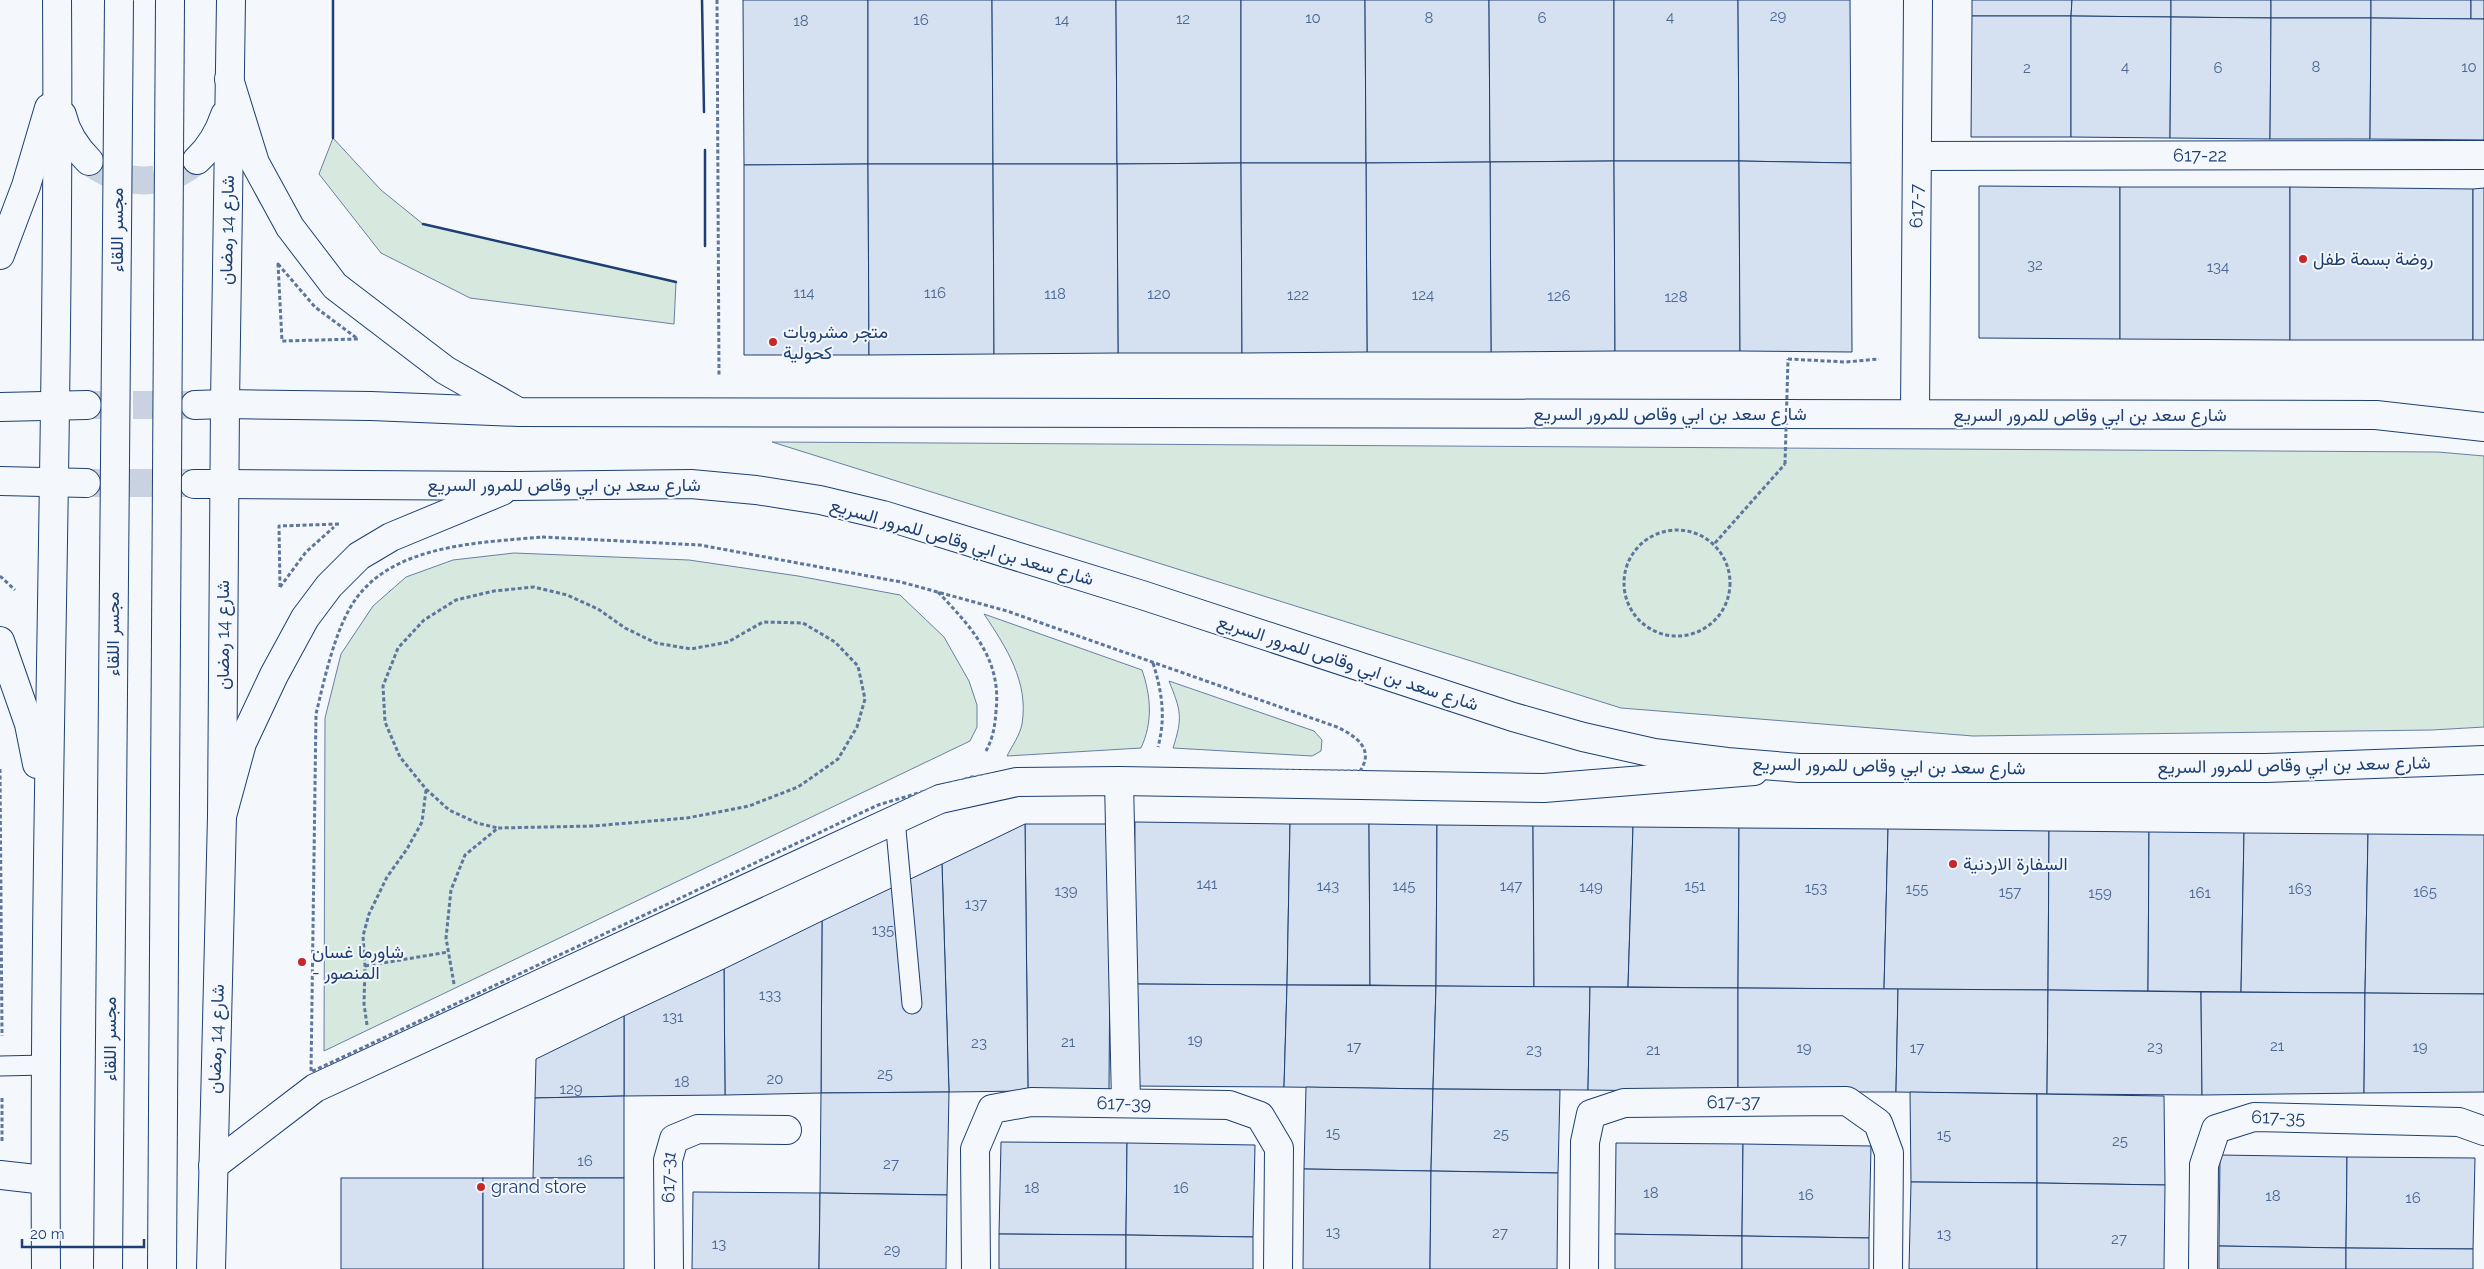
<svg xmlns="http://www.w3.org/2000/svg" width="2484" height="1269" viewBox="0 0 2484 1269" font-family="Raleway,Vazirmatn,sans-serif">
<rect width="100%" height="100%" fill="#f4f7fb"/>
<g fill="#d7e8df" stroke="#687fa3">
<path d="M 333,138 L 381,190 L 423,224 L 676,282 L 674,324 L 470,298 L 381,253 L 319,174 Z"/>
<path d="M 772,442 L 2438,452 L 2484,456 L 2484,727 L 2432,730 L 1973,736 L 1621,708 Z"/>
<path d="M 514,553 L 689,560 L 798,576 L 900,595 L 944,637 L 969,681 L 977,705 L 977,727 L 970,741 L 324,1051 L 325,718 L 341,654 L 373,606 L 406,577 L 453,560 Z"/>
<path d="M 984,614 L 1142,670 C 1151,696 1153,722 1141,748 L 1007,756 C 1012,746 1020,735 1022,724 C 1029,682 1006,647 984,614 Z"/>
<path d="M 1169,681 L 1314,731 L 1322,740 L 1321,751 L 1312,756 L 1173,748 C 1183,717 1181,711 1169,681 Z"/>
</g>
<g fill="#d5e0f0" stroke="#1d3f73">
<path d="M 743,0 L 868,0 L 868,164 L 744,165 Z"/>
<path d="M 868,0 L 992,0 L 993,164 L 868,164 Z"/>
<path d="M 992,0 L 1116,0 L 1117,164 L 993,164 Z"/>
<path d="M 1116,0 L 1241,0 L 1241,163 L 1117,164 Z"/>
<path d="M 1241,0 L 1365,0 L 1366,163 L 1241,163 Z"/>
<path d="M 1365,0 L 1489,0 L 1490,162 L 1366,163 Z"/>
<path d="M 1489,0 L 1614,0 L 1614,161 L 1490,162 Z"/>
<path d="M 1614,0 L 1738,0 L 1739,161 L 1614,161 Z"/>
<path d="M 1738,0 L 1850,0 L 1851,163 L 1739,161 Z"/>
<path d="M 1972,0 L 2072,0 L 2071,16 L 1972,16 Z"/>
<path d="M 2072,0 L 2171,0 L 2171,17 L 2071,16 Z"/>
<path d="M 2171,0 L 2271,0 L 2271,18 L 2171,17 Z"/>
<rect x="2271" y="0" width="100" height="18"/>
<path d="M 2371,0 L 2471,0 L 2471,19 L 2371,18 Z"/>
<rect x="2471" y="0" width="13" height="19"/>
<path d="M 1972,16 L 2071,16 L 2071,137 L 1971,137 Z"/>
<path d="M 2071,16 L 2171,17 L 2170,138 L 2071,137 Z"/>
<path d="M 2171,17 L 2271,18 L 2270,139 L 2170,138 Z"/>
<path d="M 2271,18 L 2371,18 L 2370,139 L 2270,139 Z"/>
<path d="M 2371,18 L 2484,19 L 2484,140 L 2370,139 Z"/>
<path d="M 1614,161 L 1615,351 L 1491,352 L 1490,162 Z"/>
<path d="M 1614,161 L 1739,161 L 1740,351 L 1615,351 Z"/>
<path d="M 1739,161 L 1851,163 L 1852,352 L 1740,351 Z"/>
<path d="M 1490,162 L 1491,352 L 1367,352 L 1366,163 Z"/>
<path d="M 1241,163 L 1242,353 L 1118,353 L 1117,164 Z"/>
<path d="M 1241,163 L 1366,163 L 1367,352 L 1242,353 Z"/>
<path d="M 868,164 L 869,355 L 744,355 L 744,165 Z"/>
<path d="M 868,164 L 993,164 L 994,354 L 869,355 Z"/>
<path d="M 993,164 L 1117,164 L 1118,353 L 994,354 Z"/>
<path d="M 1979,186 L 2120,187 L 2120,339 L 1979,338 Z"/>
<path d="M 2120,187 L 2290,187 L 2290,340 L 2120,339 Z"/>
<path d="M 2290,187 L 2473,189 L 2473,340 L 2290,340 Z"/>
<path d="M 2484,188 L 2484,340 L 2473,340 L 2473,189 Z"/>
<path d="M 1135,822 L 1290,824 L 1287,985 L 1133,984 Z"/>
<path d="M 1025,824 L 1111,824 L 1109,1090 L 1028,1091 Z"/>
<path d="M 1025,824 L 1028,1091 L 949,1092 L 942,864 Z"/>
<path d="M 1290,824 L 1369,824 L 1370,985 L 1287,985 Z"/>
<path d="M 1369,824 L 1437,825 L 1436,986 L 1370,985 Z"/>
<path d="M 1437,825 L 1533,826 L 1534,987 L 1436,986 Z"/>
<path d="M 1533,826 L 1633,827 L 1628,987 L 1534,987 Z"/>
<path d="M 1633,827 L 1739,828 L 1738,988 L 1628,987 Z"/>
<path d="M 1739,828 L 1888,829 L 1884,989 L 1738,988 Z"/>
<path d="M 1888,829 L 2049,831 L 2048,990 L 1884,989 Z"/>
<path d="M 2049,831 L 2149,832 L 2148,991 L 2048,990 Z"/>
<path d="M 2149,832 L 2244,833 L 2241,992 L 2148,991 Z"/>
<path d="M 2244,833 L 2368,834 L 2365,993 L 2241,992 Z"/>
<path d="M 2368,834 L 2484,835 L 2484,994 L 2365,993 Z"/>
<path d="M 942,864 L 949,1092 L 821,1093 L 822,921 Z"/>
<path d="M 822,921 L 821,1093 L 725,1095 L 724,969 Z"/>
<path d="M 724,969 L 725,1095 L 624,1096 L 624,1016 Z"/>
<path d="M 1133,984 L 1287,985 L 1284,1087 L 1132,1086 Z"/>
<path d="M 1287,985 L 1436,986 L 1433,1089 L 1284,1087 Z"/>
<path d="M 1436,986 L 1590,987 L 1588,1090 L 1433,1089 Z"/>
<path d="M 1590,987 L 1738,988 L 1738,1092 L 1588,1090 Z"/>
<path d="M 1738,988 L 1898,989 L 1896,1092 L 1738,1092 Z"/>
<path d="M 1898,989 L 2048,990 L 2047,1094 L 1896,1092 Z"/>
<path d="M 2048,990 L 2201,992 L 2202,1095 L 2047,1094 Z"/>
<path d="M 2201,992 L 2365,993 L 2364,1093 L 2202,1095 Z"/>
<path d="M 2365,993 L 2484,994 L 2484,1092 L 2364,1093 Z"/>
<path d="M 624,1016 L 624,1096 L 535,1098 L 536,1059 Z"/>
<path d="M 1306,1087 L 1433,1089 L 1431,1171 L 1304,1169 Z"/>
<path d="M 1433,1089 L 1560,1090 L 1558,1173 L 1431,1171 Z"/>
<path d="M 949,1092 L 947,1195 L 820,1193 L 821,1093 Z"/>
<path d="M 1910,1092 L 2037,1094 L 2037,1183 L 1911,1182 Z"/>
<path d="M 2037,1094 L 2164,1096 L 2165,1185 L 2037,1183 Z"/>
<path d="M 624,1096 L 624,1178 L 533,1178 L 535,1098 Z"/>
<path d="M 1001,1142 L 1127,1143 L 1126,1235 L 999,1234 Z"/>
<path d="M 1127,1143 L 1255,1145 L 1253,1237 L 1126,1235 Z"/>
<path d="M 1616,1143 L 1743,1144 L 1742,1236 L 1615,1234 Z"/>
<path d="M 1743,1144 L 1871,1146 L 1869,1238 L 1742,1236 Z"/>
<path d="M 2220,1155 L 2347,1157 L 2346,1248 L 2219,1246 Z"/>
<path d="M 2347,1157 L 2475,1158 L 2473,1249 L 2346,1248 Z"/>
<path d="M 1304,1169 L 1431,1171 L 1430,1269 L 1303,1269 Z"/>
<path d="M 1431,1171 L 1558,1173 L 1557,1269 L 1430,1269 Z"/>
<rect x="341" y="1178" width="142" height="91"/>
<rect x="483" y="1178" width="141" height="91"/>
<path d="M 1911,1182 L 2037,1183 L 2037,1269 L 1909,1269 Z"/>
<path d="M 2037,1183 L 2165,1185 L 2164,1269 L 2037,1269 Z"/>
<path d="M 693,1192 L 820,1193 L 819,1269 L 692,1269 Z"/>
<path d="M 820,1193 L 947,1195 L 946,1269 L 819,1269 Z"/>
<path d="M 999,1234 L 1126,1235 L 1126,1269 L 999,1269 Z"/>
<path d="M 1615,1234 L 1742,1236 L 1742,1269 L 1615,1269 Z"/>
<path d="M 1126,1235 L 1253,1237 L 1253,1269 L 1126,1269 Z"/>
<path d="M 1742,1236 L 1869,1238 L 1869,1269 L 1742,1269 Z"/>
<path d="M 2219,1246 L 2346,1248 L 2346,1269 L 2219,1269 Z"/>
<path d="M 2346,1248 L 2473,1249 L 2473,1269 L 2346,1269 Z"/>
</g>
<g fill="none" stroke-linecap="round" stroke-linejoin="round">
<g stroke="#c9d2e0" stroke-width="28" stroke-dasharray="28 14" stroke-linecap="butt">
<path d="M 89,161 C 120,186 167,188 197,160"/>
<path d="M 91,405 L 191,405"/>
<path d="M 86,483 L 189,483"/>
</g>
<defs>
<g id="service">
<path d="M 895,819 L 912,1004"/>
<path d="M 0,1066 L 46,1065"/>
</g>
<g id="minor">
<path id="s1" d="M 1918,156 L 2484,155"/>
<path id="s2" d="M 1915,414 L 1918,0"/>
<path d="M 1119,781 L 1126,1103"/>
<path d="M 0,1175 L 45,1180"/>
<path id="s3" d="M 669,1269 L 668,1160 L 674,1139 L 698,1129 L 787,1130"/>
<path id="s4" d="M 976,1269 L 975,1149 L 992,1109 L 1031,1102 L 1229,1105 L 1260,1116 L 1279,1148 L 1278,1269"/>
<path id="s5" d="M 1584,1269 L 1585,1142 L 1591,1114 L 1624,1103 L 1847,1101 L 1878,1123 L 1889,1153 L 1888,1269"/>
<path id="s6" d="M 2203,1269 L 2204,1165 L 2216,1129 L 2254,1117 L 2459,1122 L 2484,1131"/>
</g>
<path id="tertiary" d="M 213,1166 L 315,1088 L 940,799 L 1017,782 L 1119,781 L 1544,788 L 1754,771"/>
<g id="primary">
<path d="M 62,115 C 66,133 76,148 89,161"/>
<path d="M 197,160 C 211,147 219,133 225,115"/>
<path d="M 0,255 L 26,186 L 49,108"/>
<path d="M 195,405 L 225,404"/>
<path d="M 0,407 L 87,405"/>
<path d="M 0,481 L 86,483"/>
<path d="M 194,484 L 224,484"/>
<path d="M 0,641 L 29,724 L 37,764"/>
<path d="M 46,1269 C 43,846 60,423 57,0"/>
<path d="M 211,1269 L 222,816 L 225,404 L 231,0"/>
</g>
<g id="motorway">
<path d="M 229,79 L 255,163 L 290,227 L 335,286 L 445,370 L 515,410"/>
<path d="M 225,404 L 371,406 L 519,412 L 2376,415 L 2484,427"/>
<path d="M 224,484 L 516,486 L 691,484 L 756,490 L 820,500 L 883,515 L 1142,595 L 1513,717 L 1583,737 L 1654,753 L 1727,762 L 1799,768 L 2266,768 L 2484,760"/>
<path d="M 222,816 L 242,743 L 274,675 L 305,618 L 329,586 L 359,556 L 391,537 L 502,491"/>
</g>
</defs>
<use href="#service" stroke="#1d3f73" stroke-width="21"/>
<use href="#minor" stroke="#1d3f73" stroke-width="30"/>
<use href="#tertiary" stroke="#1d3f73" stroke-width="30"/>
<use href="#primary" stroke="#1d3f73" stroke-width="30"/>
<use href="#motorway" stroke="#1d3f73" stroke-width="30"/>
<g stroke="#5e769c" stroke-width="3" stroke-dasharray="4 2.5" stroke-linecap="butt">
<path d="M 717,0 L 719,377"/>
<path d="M 278,264 L 315,307 L 358,339 L 282,341 Z"/>
<path d="M 1788,359 L 1846,362 L 1879,359"/>
<circle cx="1677" cy="583" r="53"/>
<path d="M 542,537 L 700,545 L 901,582 L 1007,611 L 1337,727 C 1356,736 1375,749 1360,771 L 1026,770 L 972,777 L 878,805 L 311,1072 L 316,714 C 324,681 333,638 350,608 C 386,544 478,543 542,537 Z"/>
<path d="M 1715,543 L 1785,464"/>
<path d="M 0,576 L 15,590"/>
<path d="M 280,587 L 279,526 L 339,524"/>
<path d="M 280,587 L 306,552 L 334,527"/>
<path d="M 938,592 C 971,627 1002,659 996,711 C 995,726 993,738 986,751"/>
<path d="M 1153,663 C 1162,692 1166,717 1158,747"/>
<path d="M 0,769 L 2,1036"/>
<path d="M 365,966 L 448,952"/>
<path d="M 454,984 L 446,938 L 451,890 L 465,855 L 498,828 L 593,826 L 687,818 L 749,806 L 798,787 L 838,759 L 857,727 L 865,699 L 858,666 L 835,642 L 803,623 L 763,622 L 728,642 L 691,649 L 656,643 L 625,628 L 598,609 L 567,595 L 534,587 L 494,591 L 456,600 L 424,620 L 398,648 L 383,686 L 385,722 L 400,757 L 426,789 L 449,810 L 477,823 L 498,828"/>
<path d="M 367,1025 L 364,1004 L 365,966 L 363,936 L 369,914 L 387,877 L 407,849 L 422,822 L 426,790"/>
<path d="M 2,1141 L 2,1097"/>
</g>
<use href="#service" stroke="#f4f7fb" stroke-width="19"/>
<use href="#minor" stroke="#f4f7fb" stroke-width="28"/>
<use href="#tertiary" stroke="#f4f7fb" stroke-width="28"/>
<use href="#primary" stroke="#f4f7fb" stroke-width="28"/>
<use href="#motorway" stroke="#f4f7fb" stroke-width="28"/>
<defs>
<g id="primary-bridge">
<path d="M 108,1269 L 119,0"/>
<path d="M 162,1269 L 170,0"/>
</g>
</defs>
<use href="#primary-bridge" stroke="#1d3f73" stroke-width="30" stroke-linecap="butt"/>
<path stroke="#5e769c" stroke-width="3" stroke-dasharray="4 2.5" stroke-linecap="butt" d="M 1785,464 L 1788,359"/>
<use href="#primary-bridge" stroke="#f4f7fb" stroke-width="28"/>
<g stroke="#1d3f73" stroke-width="2.5">
<path d="M 702,0 L 704,112"/>
<path d="M 333,138 L 333,0"/>
<path d="M 705,150 L 705,246"/>
<path d="M 423,224 L 676,282"/>
</g>
</g>
<g fill="#c62828" stroke="#f4f7fb" stroke-width="2">
<circle cx="2303" cy="259" r="5"/>
<circle cx="773" cy="342" r="5"/>
<circle cx="1953" cy="864" r="5"/>
<circle cx="302" cy="962" r="5"/>
<circle cx="481" cy="1187" r="5"/>
</g>
<g text-anchor="middle" stroke-width="4" stroke-linejoin="round" paint-order="stroke">
<g font-size="15" fill="#4b6792">
<text x="1778" y="21">29</text>
<text x="1670" y="22">4</text>
<text x="1313" y="23">10</text>
<text x="1429" y="23">8</text>
<text x="1542" y="23">6</text>
<text x="1183" y="24">12</text>
<text x="921" y="25">16</text>
<text x="1062" y="25">14</text>
<text x="801" y="26">18</text>
<text x="2125" y="72">4</text>
<text x="2316" y="72">8</text>
<text x="2469" y="72">10</text>
<text x="2027" y="73">2</text>
<text x="2218" y="73">6</text>
<text x="2035" y="270">32</text>
<text x="2218" y="272">134</text>
<text x="804" y="298">114</text>
<text x="935" y="298">116</text>
<text x="1055" y="299">118</text>
<text x="1159" y="299">120</text>
<text x="1298" y="300">122</text>
<text x="1423" y="300">124</text>
<text x="1559" y="301">126</text>
<text x="1676" y="302">128</text>
<text x="1207" y="889">141</text>
<text x="1328" y="891">143</text>
<text x="1404" y="891">145</text>
<text x="1511" y="891">147</text>
<text x="1695" y="891">151</text>
<text x="1591" y="892">149</text>
<text x="1816" y="893">153</text>
<text x="1917" y="894">155</text>
<text x="2300" y="894">163</text>
<text x="1066" y="896">139</text>
<text x="2010" y="897">157</text>
<text x="2425" y="897">165</text>
<text x="2100" y="898">159</text>
<text x="2200" y="898">161</text>
<text x="976" y="909">137</text>
<text x="883" y="935">135</text>
<text x="770" y="1000">133</text>
<text x="673" y="1022">131</text>
<text x="1195" y="1045">19</text>
<text x="1068" y="1047">21</text>
<text x="979" y="1048">23</text>
<text x="2277" y="1051">21</text>
<text x="1354" y="1052">17</text>
<text x="2155" y="1052">23</text>
<text x="2420" y="1052">19</text>
<text x="1804" y="1053">19</text>
<text x="1917" y="1053">17</text>
<text x="1534" y="1055">23</text>
<text x="1653" y="1055">21</text>
<text x="885" y="1079">25</text>
<text x="775" y="1084">20</text>
<text x="682" y="1087">18</text>
<text x="571" y="1094">129</text>
<text x="1333" y="1138">15</text>
<text x="1501" y="1139">25</text>
<text x="1944" y="1140">15</text>
<text x="2120" y="1146">25</text>
<text x="585" y="1166">16</text>
<text x="891" y="1169">27</text>
<text x="1032" y="1193">18</text>
<text x="1181" y="1193">16</text>
<text x="1651" y="1198">18</text>
<text x="1806" y="1200">16</text>
<text x="2273" y="1201">18</text>
<text x="2413" y="1203">16</text>
<text x="1333" y="1237">13</text>
<text x="1500" y="1238">27</text>
<text x="1944" y="1239">13</text>
<text x="2119" y="1244">27</text>
<text x="719" y="1249">13</text>
<text x="892" y="1255">29</text>
</g>
<g font-size="18" fill="#1d3f73" stroke="#f4f7fb">
<text dy="6" stroke="none"><textPath href="#s1" startOffset="282">617-22</textPath></text>
<text dy="6" stroke="none"><textPath href="#s2" startOffset="208">617-7</textPath></text>
<text transform="translate(117 230) rotate(-90)" y="6">مجسر اللقاء</text>
<text transform="translate(227 230) rotate(-89)" y="6">شارع 14 رمضان</text>
<text x="1670" y="420">شارع سعد بن ابي وقاص للمرور السريع</text>
<text x="2090" y="421">شارع سعد بن ابي وقاص للمرور السريع</text>
<text x="564" y="491">شارع سعد بن ابي وقاص للمرور السريع</text>
<text transform="translate(962 542) rotate(16)" y="6">شارع سعد بن ابي وقاص للمرور السريع</text>
<text transform="translate(113 634) rotate(-90)" y="6">مجسر اللقاء</text>
<text transform="translate(223 635) rotate(-90)" y="6">شارع 14 رمضان</text>
<text transform="translate(1348 663) rotate(18)" y="6">شارع سعد بن ابي وقاص للمرور السريع</text>
<text transform="translate(2294 765) rotate(-1)" y="6">شارع سعد بن ابي وقاص للمرور السريع</text>
<text transform="translate(1889 766) rotate(1)" y="6">شارع سعد بن ابي وقاص للمرور السريع</text>
<text transform="translate(110 1039) rotate(-90)" y="6">مجسر اللقاء</text>
<text transform="translate(216 1039) rotate(-88)" y="6">شارع 14 رمضان</text>
<text dy="6" stroke="none"><textPath href="#s5" startOffset="300">617-37</textPath></text>
<text dy="6" stroke="none"><textPath href="#s4" startOffset="296">617-39</textPath></text>
<text dy="6" stroke="none"><textPath href="#s6" startOffset="206">617-35</textPath></text>
<text dy="6" stroke="none"><textPath href="#s3" startOffset="92">617-31</textPath></text>
</g>
<g font-size="18" fill="#1d3f73" stroke="#f4f7fb" text-anchor="start">
<text x="2313" y="265">روضة بسمة طفل</text>
<text x="783" y="338">متجر مشروبات<tspan x="783" dy="21">كحولية</tspan></text>
<text x="1963" y="870">السفارة الاردنية</text>
<text x="312" y="958">شاورما غسان<tspan x="312" dy="21">- المنصور</tspan></text>
<text x="491" y="1193">grand store</text>
</g>
</g>
<path d="M22 1239v8h122v-8" fill="none" stroke="#1d3f73" stroke-width="2.5"/>
<text x="30" y="1239" font-size="15" fill="#1d3f73" stroke="#f4f7fb" stroke-width="4" paint-order="stroke">20 m</text>
</svg>
